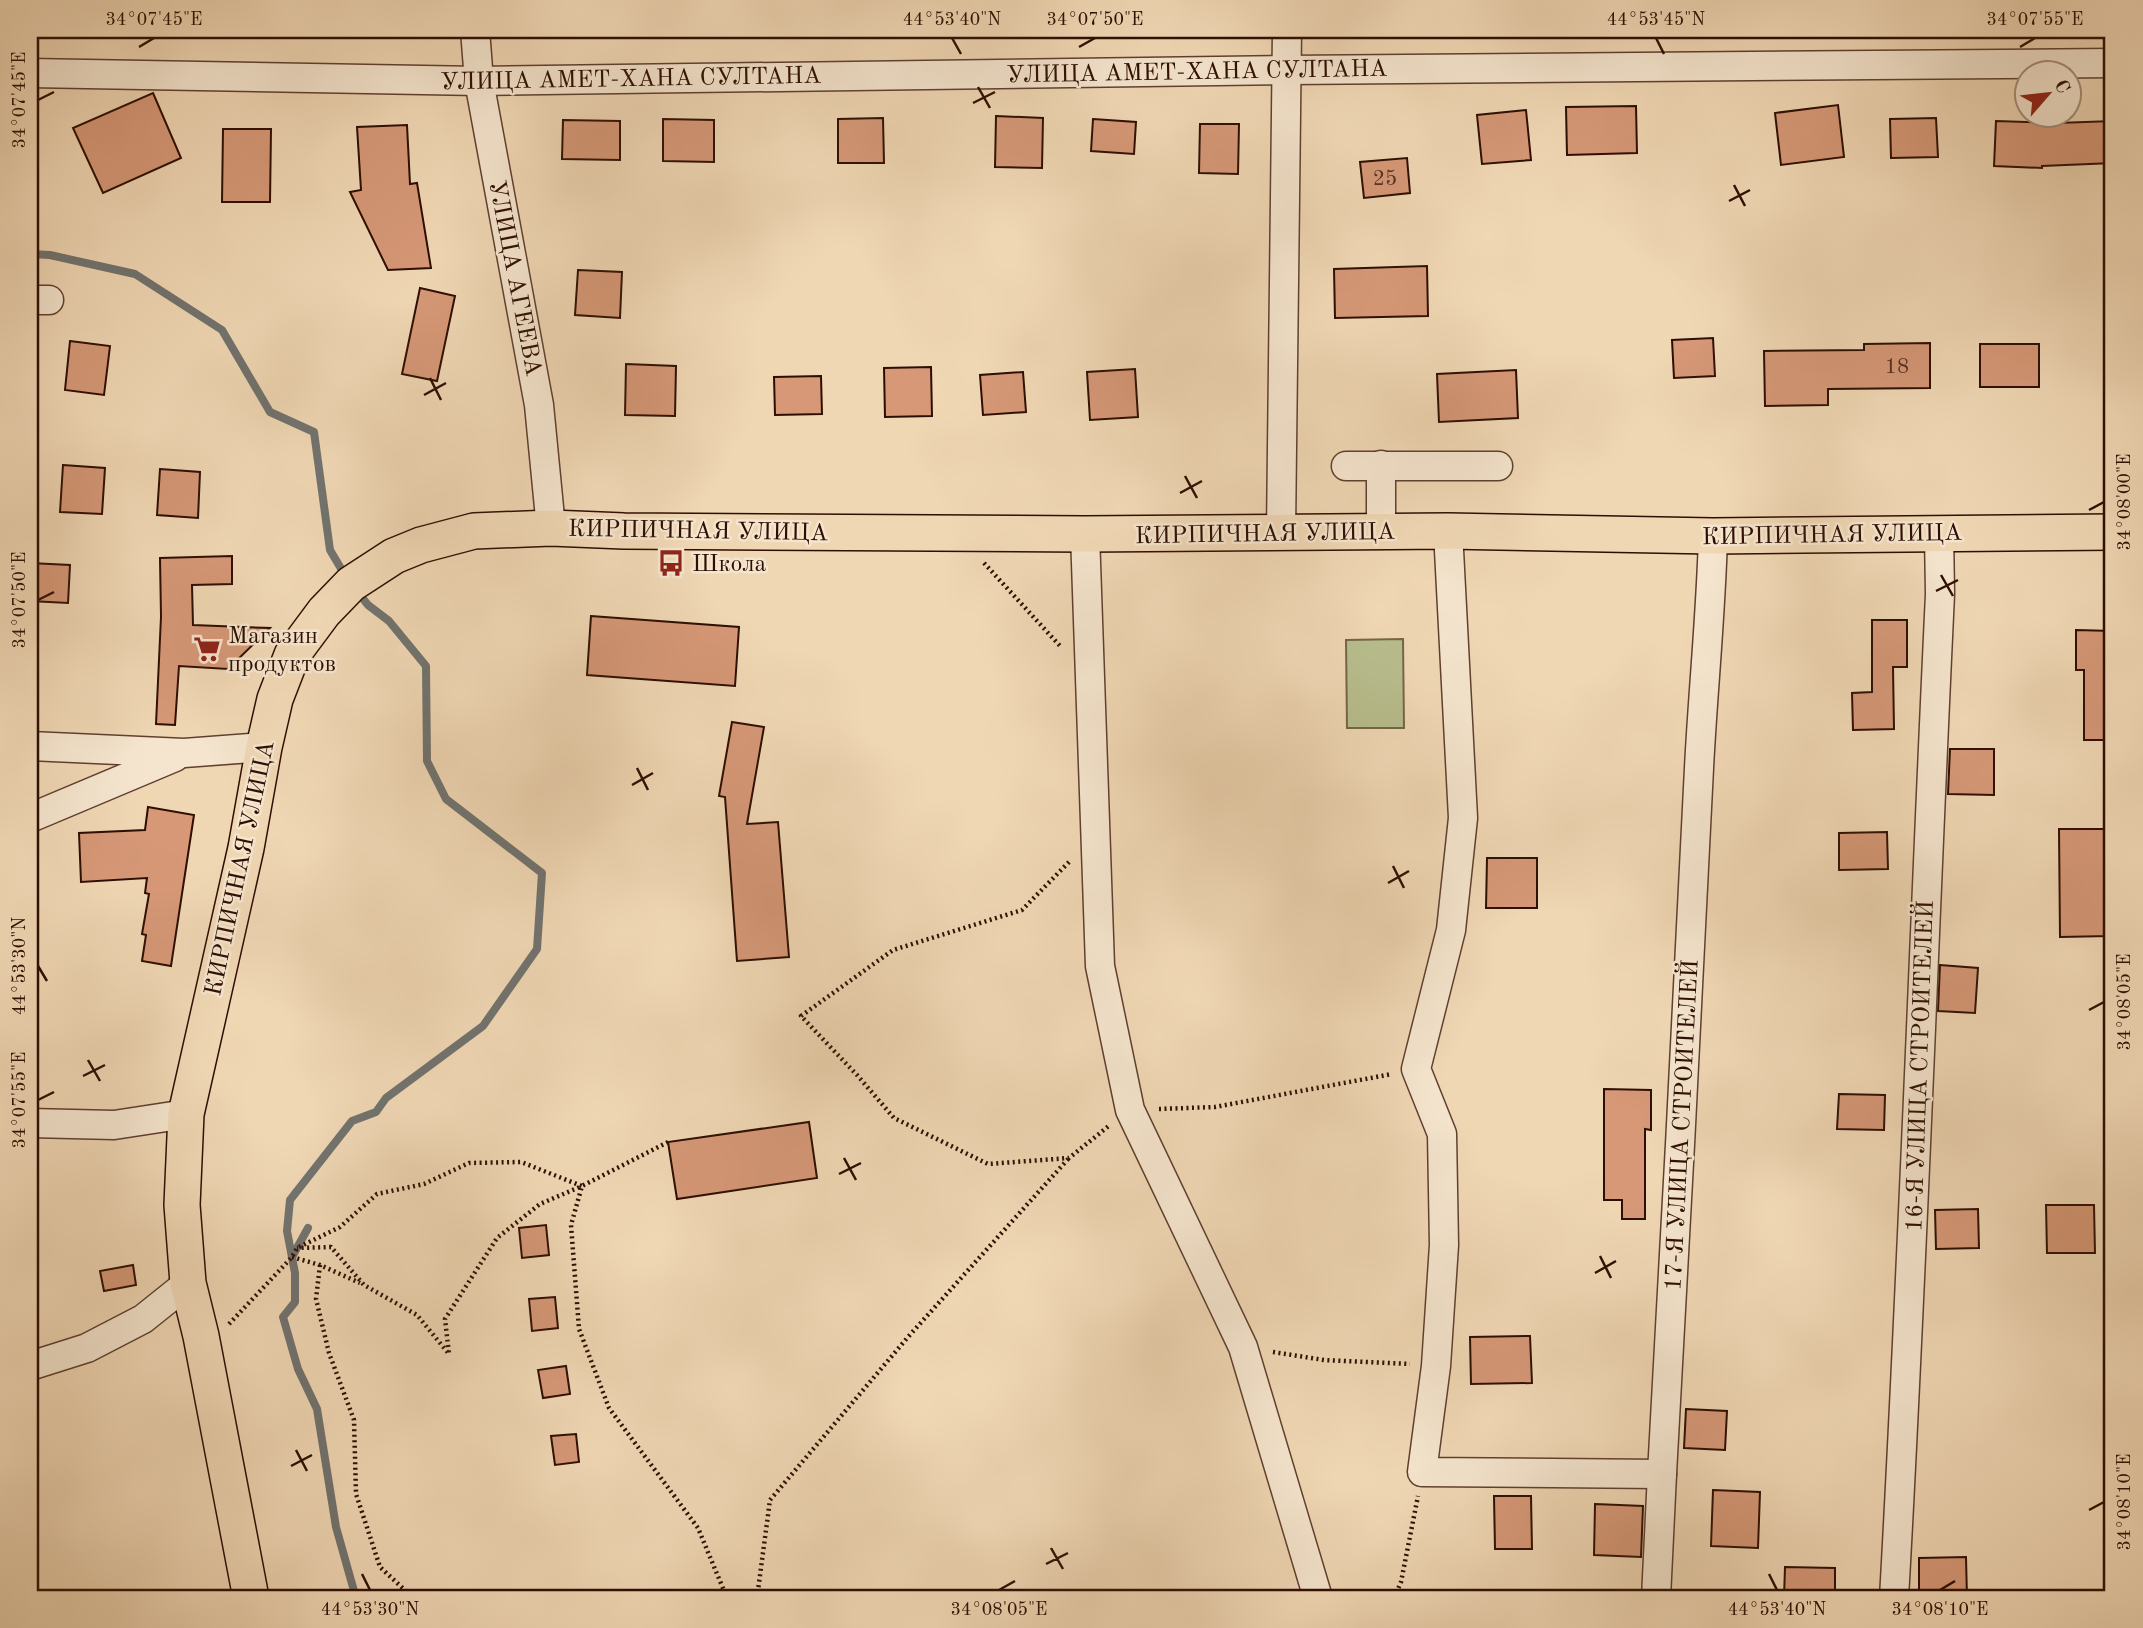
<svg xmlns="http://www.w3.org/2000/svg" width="2143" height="1628" viewBox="0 0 2143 1628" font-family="'Old Standard TT',serif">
<rect width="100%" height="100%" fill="#f0d7b4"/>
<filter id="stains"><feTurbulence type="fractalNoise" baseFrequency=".00286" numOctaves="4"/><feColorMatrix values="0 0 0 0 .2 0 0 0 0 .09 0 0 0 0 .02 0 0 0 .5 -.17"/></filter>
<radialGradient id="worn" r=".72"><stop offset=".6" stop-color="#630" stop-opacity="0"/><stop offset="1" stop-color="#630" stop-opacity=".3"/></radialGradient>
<path fill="#b8be8e" stroke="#736648" stroke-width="2" d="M 1403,639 L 1404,728 L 1347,728 L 1346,640 Z"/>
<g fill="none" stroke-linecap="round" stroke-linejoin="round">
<g stroke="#71736f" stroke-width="8">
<path d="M 30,254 L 50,255 L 135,274 L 222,330 L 270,412 L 314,432 L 330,550 L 346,577"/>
<path d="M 292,1257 L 308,1228"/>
<path d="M 356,1598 L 336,1527 L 317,1409 L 298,1369 L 283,1317 L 295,1302 L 295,1273 L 287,1231 L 290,1200 L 352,1121 L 376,1112 L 386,1098 L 483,1026 L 537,949 L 542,873 L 446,799 L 427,761 L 426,666 L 389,621 L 368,605 L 356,590"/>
</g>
</g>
<g fill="#d69877" stroke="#2e0e02" stroke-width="2">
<path d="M 153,93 L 181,158 L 103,193 L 73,128 Z"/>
<path d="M 1838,105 L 1844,157 L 1781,165 L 1775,113 Z"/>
<path d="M 1636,106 L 1637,153 L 1567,155 L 1566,107 Z"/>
<path d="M 1526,110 L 1531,160 L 1482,164 L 1477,115 Z"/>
<path d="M 996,116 L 1043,118 L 1042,168 L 995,167 Z"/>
<path d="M 883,118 L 884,163 L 838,163 L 838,119 Z"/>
<path d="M 1936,118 L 1938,157 L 1891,158 L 1890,119 Z"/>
<path d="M 663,119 L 714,120 L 714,162 L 663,161 Z"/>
<path d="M 1093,119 L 1136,122 L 1134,154 L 1091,151 Z"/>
<path d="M 563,120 L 620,121 L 620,160 L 562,159 Z"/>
<path d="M 1996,121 L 2057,123 L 2113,121 L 2113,163 L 2042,166 L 2042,168 L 1994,166 Z"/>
<path d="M 1200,124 L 1239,124 L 1238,174 L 1199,173 Z"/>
<path d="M 407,125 L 410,184 L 417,183 L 431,268 L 388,270 L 350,192 L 361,190 L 357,127 Z"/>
<path d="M 223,129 L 271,129 L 270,202 L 222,202 Z"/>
<path d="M 1407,158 L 1410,193 L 1364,198 L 1360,162 Z"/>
<path d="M 1427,266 L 1428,316 L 1335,318 L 1334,269 Z"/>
<path d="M 578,270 L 622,272 L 620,318 L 575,315 Z"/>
<path d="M 420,288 L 455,296 L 437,381 L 402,374 Z"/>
<path d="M 1713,338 L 1715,376 L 1674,378 L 1672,340 Z"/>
<path d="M 70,341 L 110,346 L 104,395 L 65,390 Z"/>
<path d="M 1930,343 L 1930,388 L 1828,389 L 1828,405 L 1765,406 L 1764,351 L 1864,350 L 1864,344 Z"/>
<rect x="1980" y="344" width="59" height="43"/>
<path d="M 626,364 L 676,366 L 675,416 L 625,415 Z"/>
<path d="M 931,367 L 932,416 L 885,417 L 884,368 Z"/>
<path d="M 1135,369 L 1138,417 L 1090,420 L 1087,372 Z"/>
<path d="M 1516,370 L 1518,418 L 1439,422 L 1437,374 Z"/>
<path d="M 1023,372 L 1026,412 L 983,415 L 980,375 Z"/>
<path d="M 821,376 L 822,414 L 775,415 L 774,377 Z"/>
<path d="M 63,465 L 105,468 L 102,514 L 60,512 Z"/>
<path d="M 160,469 L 200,472 L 198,518 L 157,515 Z"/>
<path d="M 232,556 L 232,584 L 192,585 L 193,625 L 270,628 L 228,669 L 179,666 L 175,725 L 156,724 L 161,617 L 160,558 Z"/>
<path d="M 30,563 L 70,565 L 68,603 L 30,601 Z"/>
<path d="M 591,616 L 739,627 L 735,686 L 587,675 Z"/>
<path d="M 1872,620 L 1907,620 L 1907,667 L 1893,667 L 1894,729 L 1853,730 L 1852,693 L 1872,692 Z"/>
<path d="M 2076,630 L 2113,631 L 2113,740 L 2084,740 L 2084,670 L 2076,670 Z"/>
<path d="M 732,722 L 764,727 L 747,824 L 778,822 L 789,957 L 737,961 L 725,797 L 719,796 Z"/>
<path d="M 1950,749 L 1994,749 L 1994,795 L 1948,794 Z"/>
<path d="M 148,807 L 194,815 L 171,966 L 142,961 L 146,935 L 142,934 L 149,894 L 145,893 L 147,878 L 81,882 L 79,833 L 145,830 Z"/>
<path d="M 2059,829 L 2113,829 L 2113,873 L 2108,873 L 2109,936 L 2060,937 Z"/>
<path d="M 1887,832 L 1888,869 L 1839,870 L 1839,833 Z"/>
<path d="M 1487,858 L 1537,858 L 1537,908 L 1486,908 Z"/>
<path d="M 1940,965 L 1978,968 L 1975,1013 L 1938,1011 Z"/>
<path d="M 1604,1089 L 1651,1090 L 1651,1130 L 1645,1129 L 1645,1219 L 1622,1219 L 1622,1200 L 1604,1200 Z"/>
<path d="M 1839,1094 L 1885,1095 L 1884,1130 L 1837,1129 Z"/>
<path d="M 809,1122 L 817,1178 L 677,1199 L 668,1142 Z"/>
<path d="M 2046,1205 L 2094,1205 L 2095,1253 L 2047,1253 Z"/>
<path d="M 1978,1209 L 1979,1248 L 1936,1249 L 1935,1210 Z"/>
<path d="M 546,1225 L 549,1255 L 522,1258 L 519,1228 Z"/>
<path d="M 133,1265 L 136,1285 L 104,1291 L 100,1271 Z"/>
<path d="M 555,1297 L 558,1328 L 532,1331 L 529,1299 Z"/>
<path d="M 1530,1336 L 1532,1383 L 1471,1384 L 1470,1337 Z"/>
<path d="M 566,1366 L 570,1394 L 543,1398 L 538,1370 Z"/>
<path d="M 1686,1409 L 1727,1411 L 1725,1450 L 1684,1448 Z"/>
<path d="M 576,1434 L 579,1462 L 555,1465 L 551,1436 Z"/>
<path d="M 1713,1490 L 1760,1492 L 1758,1548 L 1711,1546 Z"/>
<path d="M 1494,1496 L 1531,1496 L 1532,1549 L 1495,1549 Z"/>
<path d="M 1595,1504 L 1643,1506 L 1641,1557 L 1594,1555 Z"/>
<path d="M 1966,1557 L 1967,1598 L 1919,1598 L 1919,1558 Z"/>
<path d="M 1785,1567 L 1835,1568 L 1835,1598 L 1784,1598 Z"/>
</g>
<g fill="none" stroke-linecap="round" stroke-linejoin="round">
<defs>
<g id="minor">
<path d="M 475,30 L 479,81 L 539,405 L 551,528"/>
<path d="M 30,73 L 479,81 L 1287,70 L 2113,63"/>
<path d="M 30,300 L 49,300"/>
<path d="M 1346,466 L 1498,466"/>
<path d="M 1381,531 L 1381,465"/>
<path d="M 1448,531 L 1463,818 L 1451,930 L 1416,1069 L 1442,1134 L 1444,1245 L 1436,1366 L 1422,1472 L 1662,1474 C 1675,1239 1688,1003 1699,768 C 1703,690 1711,613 1713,536"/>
<path d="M 1281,532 L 1287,30"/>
<path d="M 1085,534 L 1100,966 L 1130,1110 L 1243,1347 L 1318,1598"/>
<path d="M 30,746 L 184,753 L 264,747"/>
<path d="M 30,818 L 175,757"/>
<path d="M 30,1123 L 114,1125 L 186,1114"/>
<path d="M 30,1366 L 87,1348 L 143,1319 L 188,1283"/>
<path d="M 1656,1598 L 1662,1474"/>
<path d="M 1894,1598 C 1913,1264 1924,929 1940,594 L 1939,533"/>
</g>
<path id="major" d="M 251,1598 L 201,1336 L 188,1283 L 182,1205 L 186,1114 L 246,848 L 264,747 L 275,699 L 292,655 L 324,612 L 351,584 L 394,556 L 421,545 L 474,531 L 551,528 L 624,531 L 1085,534 L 1448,531 L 1713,536 L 2113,532"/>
</defs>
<use href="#minor" stroke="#5e402e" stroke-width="31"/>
<use href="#major" stroke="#2e0e02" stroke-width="38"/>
<g stroke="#2e0e02" stroke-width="4.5" stroke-dasharray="2 3.5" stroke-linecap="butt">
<path d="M 984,563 L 1061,647"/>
<path d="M 1069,862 L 1022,910 L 893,950 L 801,1016 L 857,1075 L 894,1118 L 988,1164 L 1069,1158 L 1110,1125"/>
<path d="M 1159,1109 L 1215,1107 L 1392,1074"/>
<path d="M 668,1142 L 582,1186 L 571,1225 L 579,1329 L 609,1408 L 698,1528 L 727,1598"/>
<path d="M 292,1257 L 320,1265 L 360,1283"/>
<path d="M 320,1265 L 316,1299 L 329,1353 L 354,1420 L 356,1494 L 380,1567 L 409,1594 L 410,1598"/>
<path d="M 229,1324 L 292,1257 L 297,1248 L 340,1227 L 377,1194 L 424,1184 L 469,1163 L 521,1162 L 582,1186 L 540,1204 L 497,1238 L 445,1319 L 449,1354 L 417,1315 L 364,1285 L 331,1247 L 297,1248"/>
<path d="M 1273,1352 L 1324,1360 L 1410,1364"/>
<path d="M 757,1598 L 770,1500 L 908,1337 L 1069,1158"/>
<path d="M 1394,1598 L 1401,1582 L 1418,1496"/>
</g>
<use href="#minor" stroke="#f5e5ce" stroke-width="28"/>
<use href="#major" stroke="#f0d7b4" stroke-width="35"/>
</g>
<path fill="none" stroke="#2e0e02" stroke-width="2.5" d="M 952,38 L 961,54M 1656,38 L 1664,54M 139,47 L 154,38M 1079,47 L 1095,38M 2020,47 L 2035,38M 978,87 L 990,108M 38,100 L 54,92M 973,103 L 995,92M 1734,185 L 1745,206M 1729,201 L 1750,190M 430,378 L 441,400M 424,395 L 446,383M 1185,476 L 1197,498M 1180,493 L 1202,481M 2089,510 L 2104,502M 1941,575 L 1953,596M 1936,591 L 1958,580M 38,600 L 54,592M 637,768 L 648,790M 632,785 L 653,773M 1393,866 L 1404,888M 1388,883 L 1409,871M 38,966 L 47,981M 2089,1010 L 2104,1002M 88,1060 L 100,1081M 83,1076 L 105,1065M 38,1100 L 54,1092M 844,1158 L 856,1180M 839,1174 L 861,1163M 1600,1256 L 1611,1278M 1595,1273 L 1616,1261M 296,1450 L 307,1471M 291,1466 L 312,1455M 2089,1510 L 2104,1502M 1051,1548 L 1063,1569M 1046,1564 L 1068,1553M 362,1574 L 370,1590M 1769,1574 L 1777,1590M 999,1590 L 1015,1581M 1940,1590 L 1955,1581"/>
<defs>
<symbol id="bus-bare" viewBox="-9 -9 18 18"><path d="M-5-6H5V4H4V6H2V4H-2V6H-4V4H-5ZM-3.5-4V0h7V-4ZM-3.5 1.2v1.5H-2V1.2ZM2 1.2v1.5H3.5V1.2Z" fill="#8f2418" stroke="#f5e5ce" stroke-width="2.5" paint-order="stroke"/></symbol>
<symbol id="supermarket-bare" viewBox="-9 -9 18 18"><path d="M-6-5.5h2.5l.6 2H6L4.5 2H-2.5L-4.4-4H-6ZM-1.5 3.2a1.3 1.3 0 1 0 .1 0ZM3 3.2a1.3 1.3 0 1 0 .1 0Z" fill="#8f2418" stroke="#f5e5ce" stroke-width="2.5" paint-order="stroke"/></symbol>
</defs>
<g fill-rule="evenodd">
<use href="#bus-bare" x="652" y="544" width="38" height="38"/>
<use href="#supermarket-bare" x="188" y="630" width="38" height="38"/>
</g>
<g text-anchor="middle" stroke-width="5" stroke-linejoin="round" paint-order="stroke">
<g font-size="21" fill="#58301f">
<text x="1385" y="185">25</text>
<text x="1897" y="373">18</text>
</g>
<g font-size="24" fill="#2e0e02" stroke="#f5e5ce">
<text transform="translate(1197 71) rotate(-1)" y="8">УЛИЦА АМЕТ-ХАНА СУЛТАНА</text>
<text transform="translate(631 78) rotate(-1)" y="8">УЛИЦА АМЕТ-ХАНА СУЛТАНА</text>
<text transform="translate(516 278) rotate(79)" y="8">УЛИЦА АГЕЕВА</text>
<text transform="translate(698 530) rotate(1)" y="8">КИРПИЧНАЯ УЛИЦА</text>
<text transform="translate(1265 533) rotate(-1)" y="8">КИРПИЧНАЯ УЛИЦА</text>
<text transform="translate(1832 534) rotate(-1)" y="8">КИРПИЧНАЯ УЛИЦА</text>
<text transform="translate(239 868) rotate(-78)" y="8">КИРПИЧНАЯ УЛИЦА</text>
<text transform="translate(1919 1066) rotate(-88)" y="8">16-Я УЛИЦА СТРОИТЕЛЕЙ</text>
<text transform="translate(1681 1125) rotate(-87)" y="8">17-Я УЛИЦА СТРОИТЕЛЕЙ</text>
</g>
<g font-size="24" fill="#2e0e02" stroke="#f5e5ce" text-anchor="start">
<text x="692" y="571">Школа</text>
<text x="228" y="643">Магазин<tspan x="228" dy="28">продуктов</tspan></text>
</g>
</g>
<rect width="2143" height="1628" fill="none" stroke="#f0d7b4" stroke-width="77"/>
<g transform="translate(2048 94) rotate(62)"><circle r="33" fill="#f5e5ce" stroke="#a58f7c" stroke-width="2"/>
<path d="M0-5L12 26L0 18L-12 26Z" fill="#8f2418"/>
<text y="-10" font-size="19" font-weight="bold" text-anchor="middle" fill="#2e0e02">С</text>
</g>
<rect x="38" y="38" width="2066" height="1552" fill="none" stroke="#2e0e02" stroke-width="2.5"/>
<g font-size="18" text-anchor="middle" fill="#2e0e02">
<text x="154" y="25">34°07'45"E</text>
<text x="952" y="25">44°53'40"N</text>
<text x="1095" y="25">34°07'50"E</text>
<text x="1656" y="25">44°53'45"N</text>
<text x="2035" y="25">34°07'55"E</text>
<text transform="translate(19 100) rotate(-90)" y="6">34°07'45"E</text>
<text transform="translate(2124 502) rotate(-90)" y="6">34°08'00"E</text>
<text transform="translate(19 600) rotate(-90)" y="6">34°07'50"E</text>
<text transform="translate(19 966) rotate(-90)" y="6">44°53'30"N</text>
<text transform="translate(2124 1002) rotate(-90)" y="6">34°08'05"E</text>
<text transform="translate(19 1100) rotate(-90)" y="6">34°07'55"E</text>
<text transform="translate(2124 1502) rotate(-90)" y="6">34°08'10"E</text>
<text x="370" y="1615">44°53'30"N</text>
<text x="999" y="1615">34°08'05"E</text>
<text x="1777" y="1615">44°53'40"N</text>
<text x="1940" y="1615">34°08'10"E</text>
</g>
<rect width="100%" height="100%" filter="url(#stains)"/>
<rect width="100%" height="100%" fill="url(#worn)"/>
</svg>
